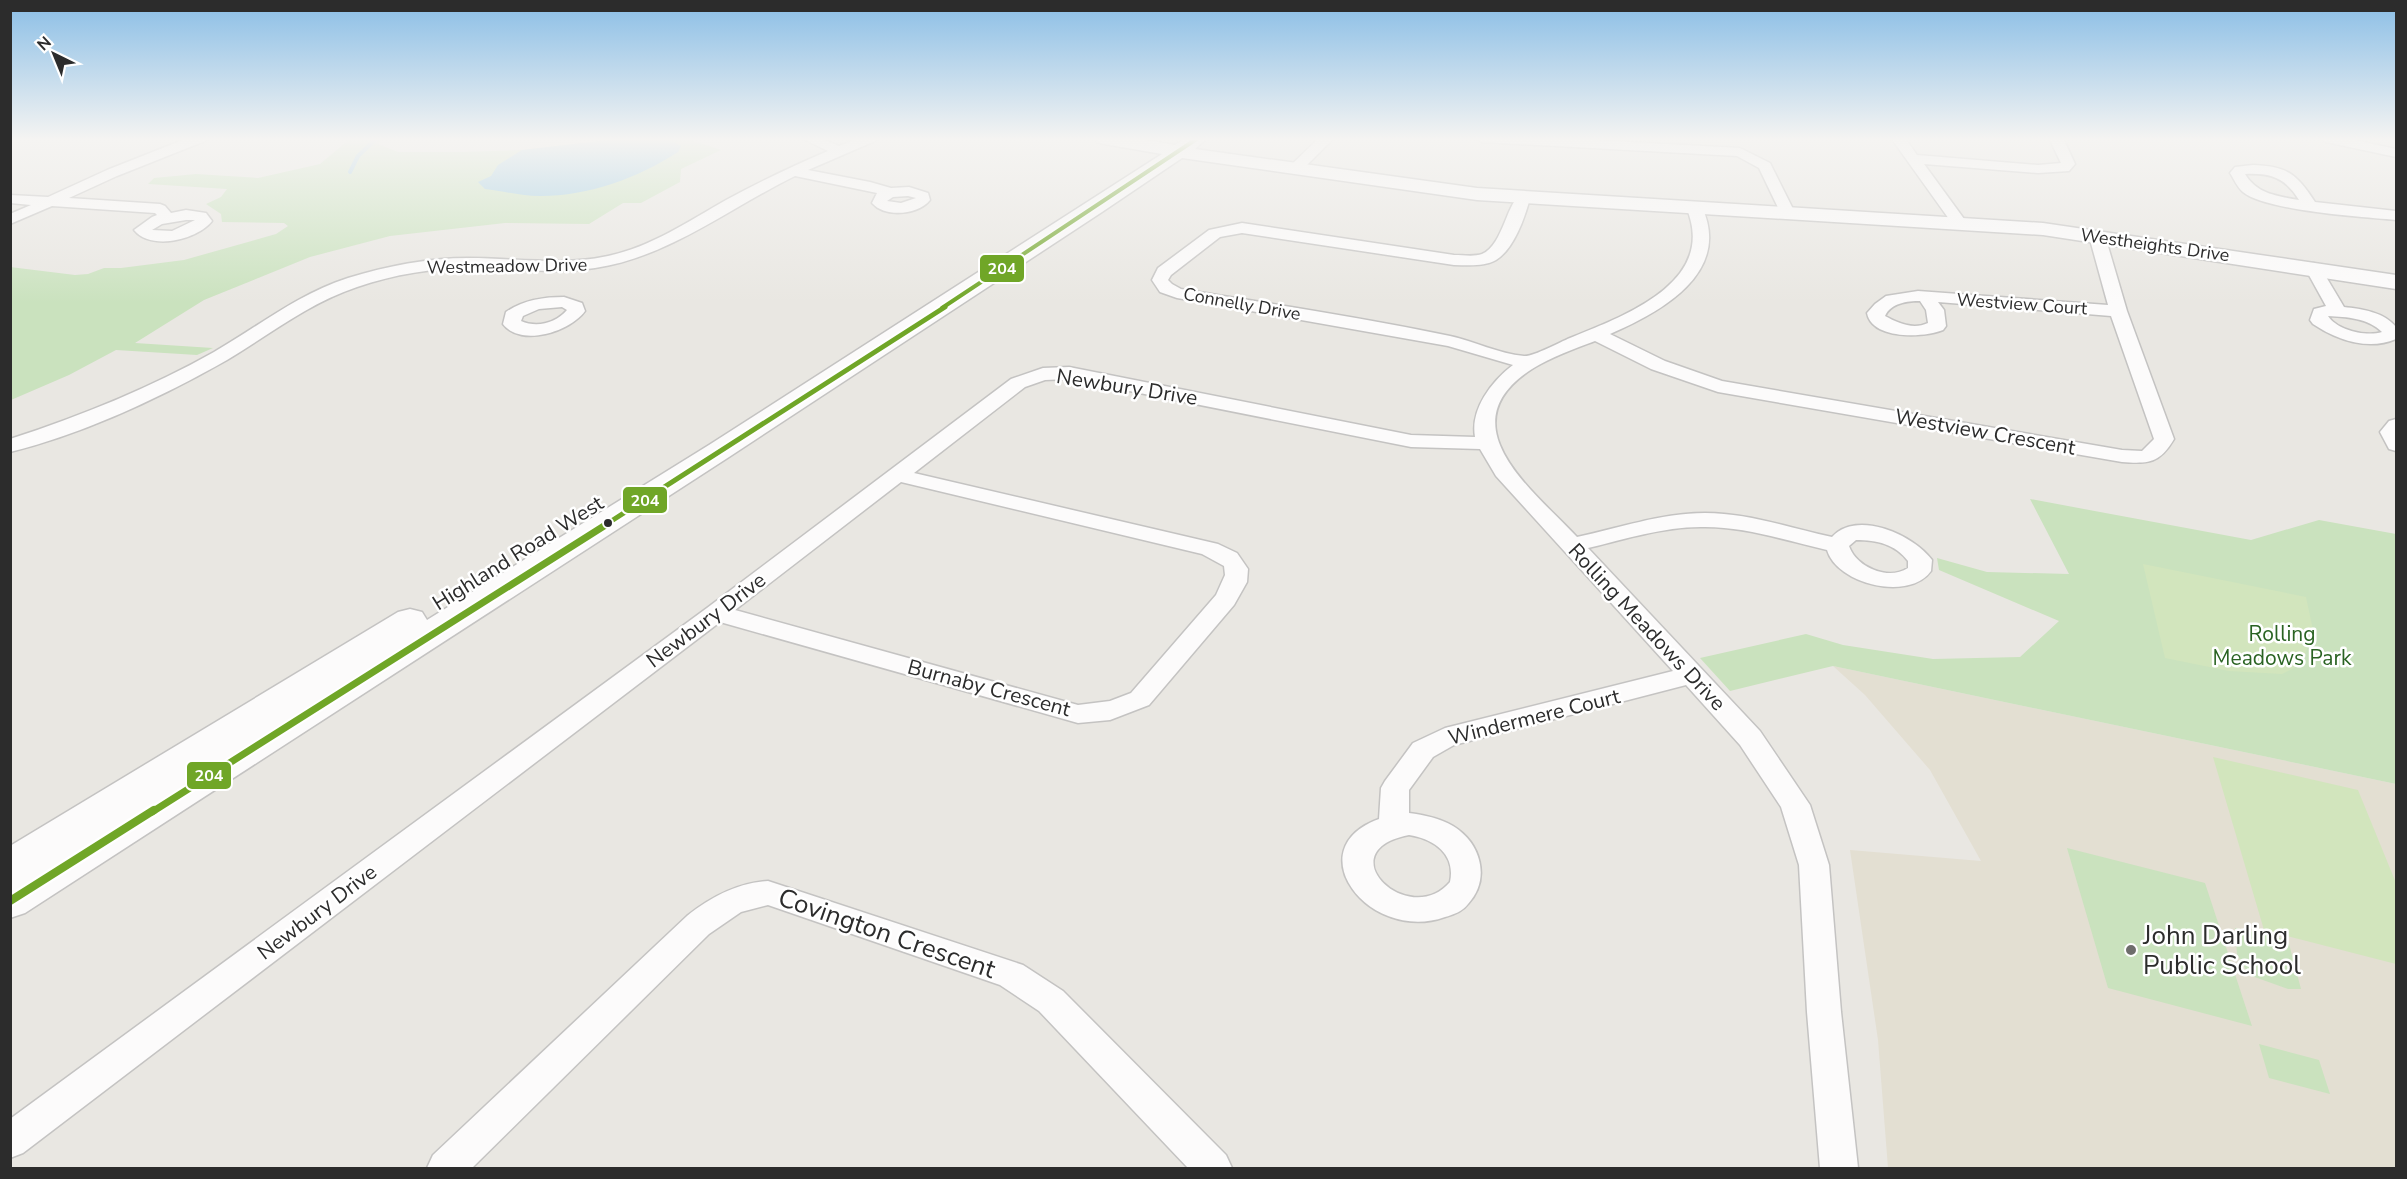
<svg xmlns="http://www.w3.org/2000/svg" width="2407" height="1179" viewBox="0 0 2407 1179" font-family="'Nunito Sans',sans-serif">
<rect width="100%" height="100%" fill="#e9e7e2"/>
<path fill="#e3dfd2" d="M 1833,666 L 2396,784 L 2396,1168 L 1888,1168 L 1878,1040 L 1850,850 L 1981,861 L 1930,770 L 1865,695 Z"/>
<g fill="#cae2be">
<path d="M 351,138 L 384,138 L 378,144 L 398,152 L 462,152 L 522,150 L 627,138 L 685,138 L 721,150 L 681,169 L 680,182 L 641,203 L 623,203 L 589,224 L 505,223 L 390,236 L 310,257 L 204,300 L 135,343 L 213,348 L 197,355 L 116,350 L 69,375 L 11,400 L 10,267 L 75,275 L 88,274 L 104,268 L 121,268 L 184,260 L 276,234 L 288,226 L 284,223 L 222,222 L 221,214 L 206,204 L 221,197 L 227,189 L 148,184 L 154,178 L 196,174 L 258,178 L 320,164 Z"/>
<path d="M 2030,499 L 2251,540 L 2319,520 L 2396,534 L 2396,784 L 1833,666 L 1730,691 L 1700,658 L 1806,634 L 1843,645 L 1933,659 L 2020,657 L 2059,621 L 1939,570 L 1937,558 L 1987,572 L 2069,574 Z"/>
<path d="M 2067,848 L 2205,883 L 2252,1026 L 2108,988 Z"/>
<path d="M 2235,928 L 2288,940 L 2301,989 L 2288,989 L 2249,975 L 2237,954 Z"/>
<path d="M 2259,1044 L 2319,1060 L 2330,1094 L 2269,1078 Z"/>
</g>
<g fill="#d2e5bd">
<path d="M 2143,564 L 2306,597 L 2313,630 L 2302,664 L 2282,674 L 2229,671 L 2165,658 Z"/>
<path d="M 2213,757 L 2358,790 L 2396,883 L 2396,964 L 2264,930 Z"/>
</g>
<path fill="#9dcce3" d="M 627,138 C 646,138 664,136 681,146 L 678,152 C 638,178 589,196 540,196 C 522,196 502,191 485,189 L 478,182 L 491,176 L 498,165 L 522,150 Z"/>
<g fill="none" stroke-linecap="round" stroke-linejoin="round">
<path stroke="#9dcce3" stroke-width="4" d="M 350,172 L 358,156 L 377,138"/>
<defs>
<g id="street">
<path d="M 188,138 L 207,138 L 205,141 L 117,176 L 69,198 L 160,204 L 165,206 L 171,213 L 186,210 L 206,213 L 212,221 C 197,240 151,251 134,230 L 152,217 L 157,215 L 155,213 L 52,206 L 10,224 L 10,214 L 31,205 L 10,203 L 10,195 L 48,197 L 107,170 ZM 186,220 L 195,220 L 172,231 L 152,230 L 162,224 Z"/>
<path d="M 801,138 L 820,138 L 839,146 L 859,138 L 877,138 L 875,141 L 808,170 L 870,182 L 891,188 L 909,187 L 928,193 L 930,200 C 918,215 885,218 872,203 L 877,193 L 795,176 C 729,208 669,257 595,268 C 558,274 519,269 482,268 C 440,267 397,273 357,287 C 309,303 270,334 227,360 C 162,397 83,434 10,452 L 10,439 C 81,416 150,388 214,352 C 259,326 298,294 348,278 C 387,266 428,258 468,258 C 515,258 562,266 608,256 C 651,247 689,221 726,200 C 759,182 793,166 828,151 ZM 908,196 L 916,198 L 901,203 L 887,201 L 893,197 Z"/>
<path d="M 1319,138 L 1334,138 L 1300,172 L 1290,172 L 1288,169 L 1290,166 Z"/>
<path d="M 1475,138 L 1556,138 L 1740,148 L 1770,163 L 1795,213 L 1787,218 L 1782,216 L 1759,168 L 1737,156 L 1482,142 Z"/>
<path d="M 1891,138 L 1905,138 L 1917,155 L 2038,165 L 2061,163 L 2049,138 L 2063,138 L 2075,164 L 2069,171 L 2038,173 L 1924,164 L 1967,223 L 1959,228 L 1954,226 Z"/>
<path d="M 2319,138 L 2345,138 L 2396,149 L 2396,157 L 2326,142 Z"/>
<path d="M 2253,165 C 2287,166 2297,174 2315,202 L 2396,211 L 2396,220 C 2364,217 2266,211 2243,192 C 2237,187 2234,179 2230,173 L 2235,167 ZM 2245,174 C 2270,173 2285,177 2299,200 C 2277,196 2257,194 2245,174 Z"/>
<path d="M 1523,194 L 1530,198 C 1525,217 1514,249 1496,260 C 1484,267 1468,265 1454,265 L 1242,233 L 1220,237 L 1171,275 L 1168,280 L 1172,284 L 1181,289 C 1271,304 1361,317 1450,336 C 1474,341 1499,354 1524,356 C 1533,357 1560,342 1570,338 C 1624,316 1719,282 1686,207 L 1694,202 L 1702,207 C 1732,273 1661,312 1610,334 L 1665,361 L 1722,381 L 2122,450 L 2142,451 L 2154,439 L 2111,316 L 1938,302 L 1944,310 L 1946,326 L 1943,330 C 1924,338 1872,340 1867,313 L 1875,304 L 1886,296 L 1918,291 L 2108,305 L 2089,236 L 2097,231 L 2105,236 L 2127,311 L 2174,439 C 2160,463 2149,464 2122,462 L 1718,392 L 1651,369 L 1595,341 C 1574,349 1551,357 1532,369 C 1445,425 1534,491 1577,537 C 1619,528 1661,513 1705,513 C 1748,513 1790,528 1832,537 C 1857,509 1914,535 1932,560 L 1931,571 C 1909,602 1837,584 1827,550 C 1787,541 1747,527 1705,527 C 1666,526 1626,539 1588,548 L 1760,731 L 1810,805 L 1829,865 L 1841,1012 L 1858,1168 L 1820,1168 L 1807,1012 L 1799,865 L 1781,807 L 1740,745 L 1686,685 L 1454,745 L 1433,757 L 1409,790 L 1409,813 C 1424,815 1440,818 1453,826 C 1481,843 1491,879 1468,904 C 1463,911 1453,915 1445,917 C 1370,944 1296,849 1379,819 L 1381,788 L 1385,781 L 1413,743 L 1445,728 L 1673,671 L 1496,476 L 1480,449 L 1411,447 L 1069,379 L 1045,380 L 1025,387 L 914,473 L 1218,544 L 1237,553 L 1248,569 L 1247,582 L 1234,605 L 1149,705 L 1110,720 L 1078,723 L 720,622 L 23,1153 L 10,1158 L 10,1119 L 707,608 L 1011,379 L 1043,368 L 1069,367 L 1411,435 L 1475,437 C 1470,409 1492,381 1513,365 L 1448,346 L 1177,298 L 1160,292 L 1152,280 L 1158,268 L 1209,230 L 1242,223 L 1454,255 C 1463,255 1474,257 1482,254 C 1504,245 1507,198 1523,194 ZM 1920,301 L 1926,310 L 1928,323 C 1913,330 1898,323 1885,316 C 1891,303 1907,301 1920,301 ZM 901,482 L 1202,554 L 1224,566 L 1225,575 L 1216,595 L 1131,693 L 1110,701 L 1078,705 L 735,610 ZM 1856,540 C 1877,540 1895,544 1908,561 L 1908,568 C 1888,581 1856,567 1849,546 ZM 1409,835 C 1434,839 1456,854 1450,882 C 1409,930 1326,851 1409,835 Z"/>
<path d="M 2313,263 L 2319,265 L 2344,307 C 2362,309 2384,312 2396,327 L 2396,339 C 2368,351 2337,340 2313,324 L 2310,320 L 2314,309 L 2326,306 L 2305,268 ZM 2328,316 C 2347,317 2368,318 2382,332 C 2366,337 2337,330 2328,316 Z"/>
<path d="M 564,297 L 582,303 L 585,311 C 571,331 521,348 503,324 L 506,312 C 523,300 543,297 564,297 ZM 562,307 L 567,310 C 556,323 537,328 521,321 L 523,316 L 539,309 Z"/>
<path d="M 2396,419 L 2396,451 L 2389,449 L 2380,432 L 2389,421 Z"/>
<path d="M 768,881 L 1023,965 L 1063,991 L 1226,1155 L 1232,1168 L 1188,1168 L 1039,1011 L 1000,985 L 768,905 L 741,912 L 709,934 L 472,1168 L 427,1168 L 433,1155 L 687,916 C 711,897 737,883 768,881 Z"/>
</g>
<path id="secondary" d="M 1095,138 L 1135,138 L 1175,145 L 1186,138 L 1207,138 L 1195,149 L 1477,188 L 2043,223 L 2396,275 L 2396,289 L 2043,235 L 1477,200 L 1182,158 L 1102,212 L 729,457 L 25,913 L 10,918 L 10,846 L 398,612 L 410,609 L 422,612 L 427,620 L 709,445 L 1162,154 L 1104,144 L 1097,142 Z"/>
</defs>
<use href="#street" stroke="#c4c3c2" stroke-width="3"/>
<use href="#secondary" stroke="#c4c3c2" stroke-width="3"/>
<use href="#street" fill="#fcfbfb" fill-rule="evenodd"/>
<use href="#secondary" fill="#fcfbfb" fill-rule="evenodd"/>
<defs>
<path id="bus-1-far3" d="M 942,308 L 1198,138"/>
<path id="bus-1-far2" d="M 602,527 L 945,307"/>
<path id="bus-1-far1" d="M 152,812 L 604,526"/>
<path id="bus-1" d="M 10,901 L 154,810"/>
</defs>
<use href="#bus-1-far3" stroke="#fff" stroke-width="7"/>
<use href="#bus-1-far2" stroke="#fff" stroke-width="9"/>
<use href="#bus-1-far1" stroke="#fff" stroke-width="11"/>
<use href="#bus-1" stroke="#fff" stroke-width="13"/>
<use href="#bus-1-far3" stroke="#70a627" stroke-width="4"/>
<use href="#bus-1-far2" stroke="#70a627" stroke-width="5"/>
<use href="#bus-1-far1" stroke="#70a627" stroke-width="7"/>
<use href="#bus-1" stroke="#70a627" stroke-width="8"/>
</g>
<linearGradient id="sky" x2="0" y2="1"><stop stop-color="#8abee6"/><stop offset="0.46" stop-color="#f5f4f2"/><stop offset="1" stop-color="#f5f4f2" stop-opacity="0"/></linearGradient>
<rect width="2407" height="303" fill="url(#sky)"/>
<circle fill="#2c2c2c" stroke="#fff" stroke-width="2" cx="608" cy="523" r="5"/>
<circle fill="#6e6d6c" stroke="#fff" stroke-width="2" cx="2131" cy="950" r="6"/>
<g text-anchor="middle" stroke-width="5" stroke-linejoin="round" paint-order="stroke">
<g font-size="18" fill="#2c2c2c" stroke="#fff">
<text transform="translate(2155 245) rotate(8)" y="6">Westheights Drive</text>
<text transform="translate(507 266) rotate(-1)" y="6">Westmeadow Drive</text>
<text transform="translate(1242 304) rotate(10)" y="6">Connelly Drive</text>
<text transform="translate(2022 304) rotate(4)" y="6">Westview Court</text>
</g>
<g font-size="21" fill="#2c2c2c" stroke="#fff">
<text transform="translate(1127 387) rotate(9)" y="7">Newbury Drive</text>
<text transform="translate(1985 432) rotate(10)" y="7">Westview Crescent</text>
<text transform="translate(518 553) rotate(-32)" y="7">Highland Road West</text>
<text transform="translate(706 620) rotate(-37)" y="7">Newbury Drive</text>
<text transform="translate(1647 627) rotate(47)" y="7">Rolling Meadows Drive</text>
<text transform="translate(989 688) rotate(15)" y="7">Burnaby Crescent</text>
<text transform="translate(1534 717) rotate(-14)" y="7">Windermere Court</text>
<text transform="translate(317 912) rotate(-37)" y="7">Newbury Drive</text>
</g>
<g font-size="21" fill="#2a6322" stroke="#fff">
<text x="2282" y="641">Rolling<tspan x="2282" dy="24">Meadows Park</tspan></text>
</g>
<g font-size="26" fill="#2c2c2c" stroke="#fff">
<text transform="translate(887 933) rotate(19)" y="9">Covington Crescent</text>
</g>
<g font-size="26" fill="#2c2c2c" stroke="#fff" text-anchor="start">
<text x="2143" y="944">John Darling<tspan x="2143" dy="30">Public School</tspan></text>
</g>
</g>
<g stroke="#fff" stroke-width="2">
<rect x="979" y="254" width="46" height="29" rx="6" fill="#70a627"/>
<rect x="622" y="486" width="46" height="28" rx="6" fill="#70a627"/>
<rect x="186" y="761" width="46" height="29" rx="6" fill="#70a627"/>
</g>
<g font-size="16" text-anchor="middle" font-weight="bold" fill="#fff">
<text x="1002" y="274">204</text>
<text x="645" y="506">204</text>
<text x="209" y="781">204</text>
</g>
<rect width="2407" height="1179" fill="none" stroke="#2c2c2c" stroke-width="24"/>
<g transform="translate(54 54) rotate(317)" stroke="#ffffff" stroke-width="4.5" paint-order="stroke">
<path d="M0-4.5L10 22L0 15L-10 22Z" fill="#2c2c2c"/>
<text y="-9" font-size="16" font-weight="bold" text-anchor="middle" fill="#2c2c2c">N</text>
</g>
</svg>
